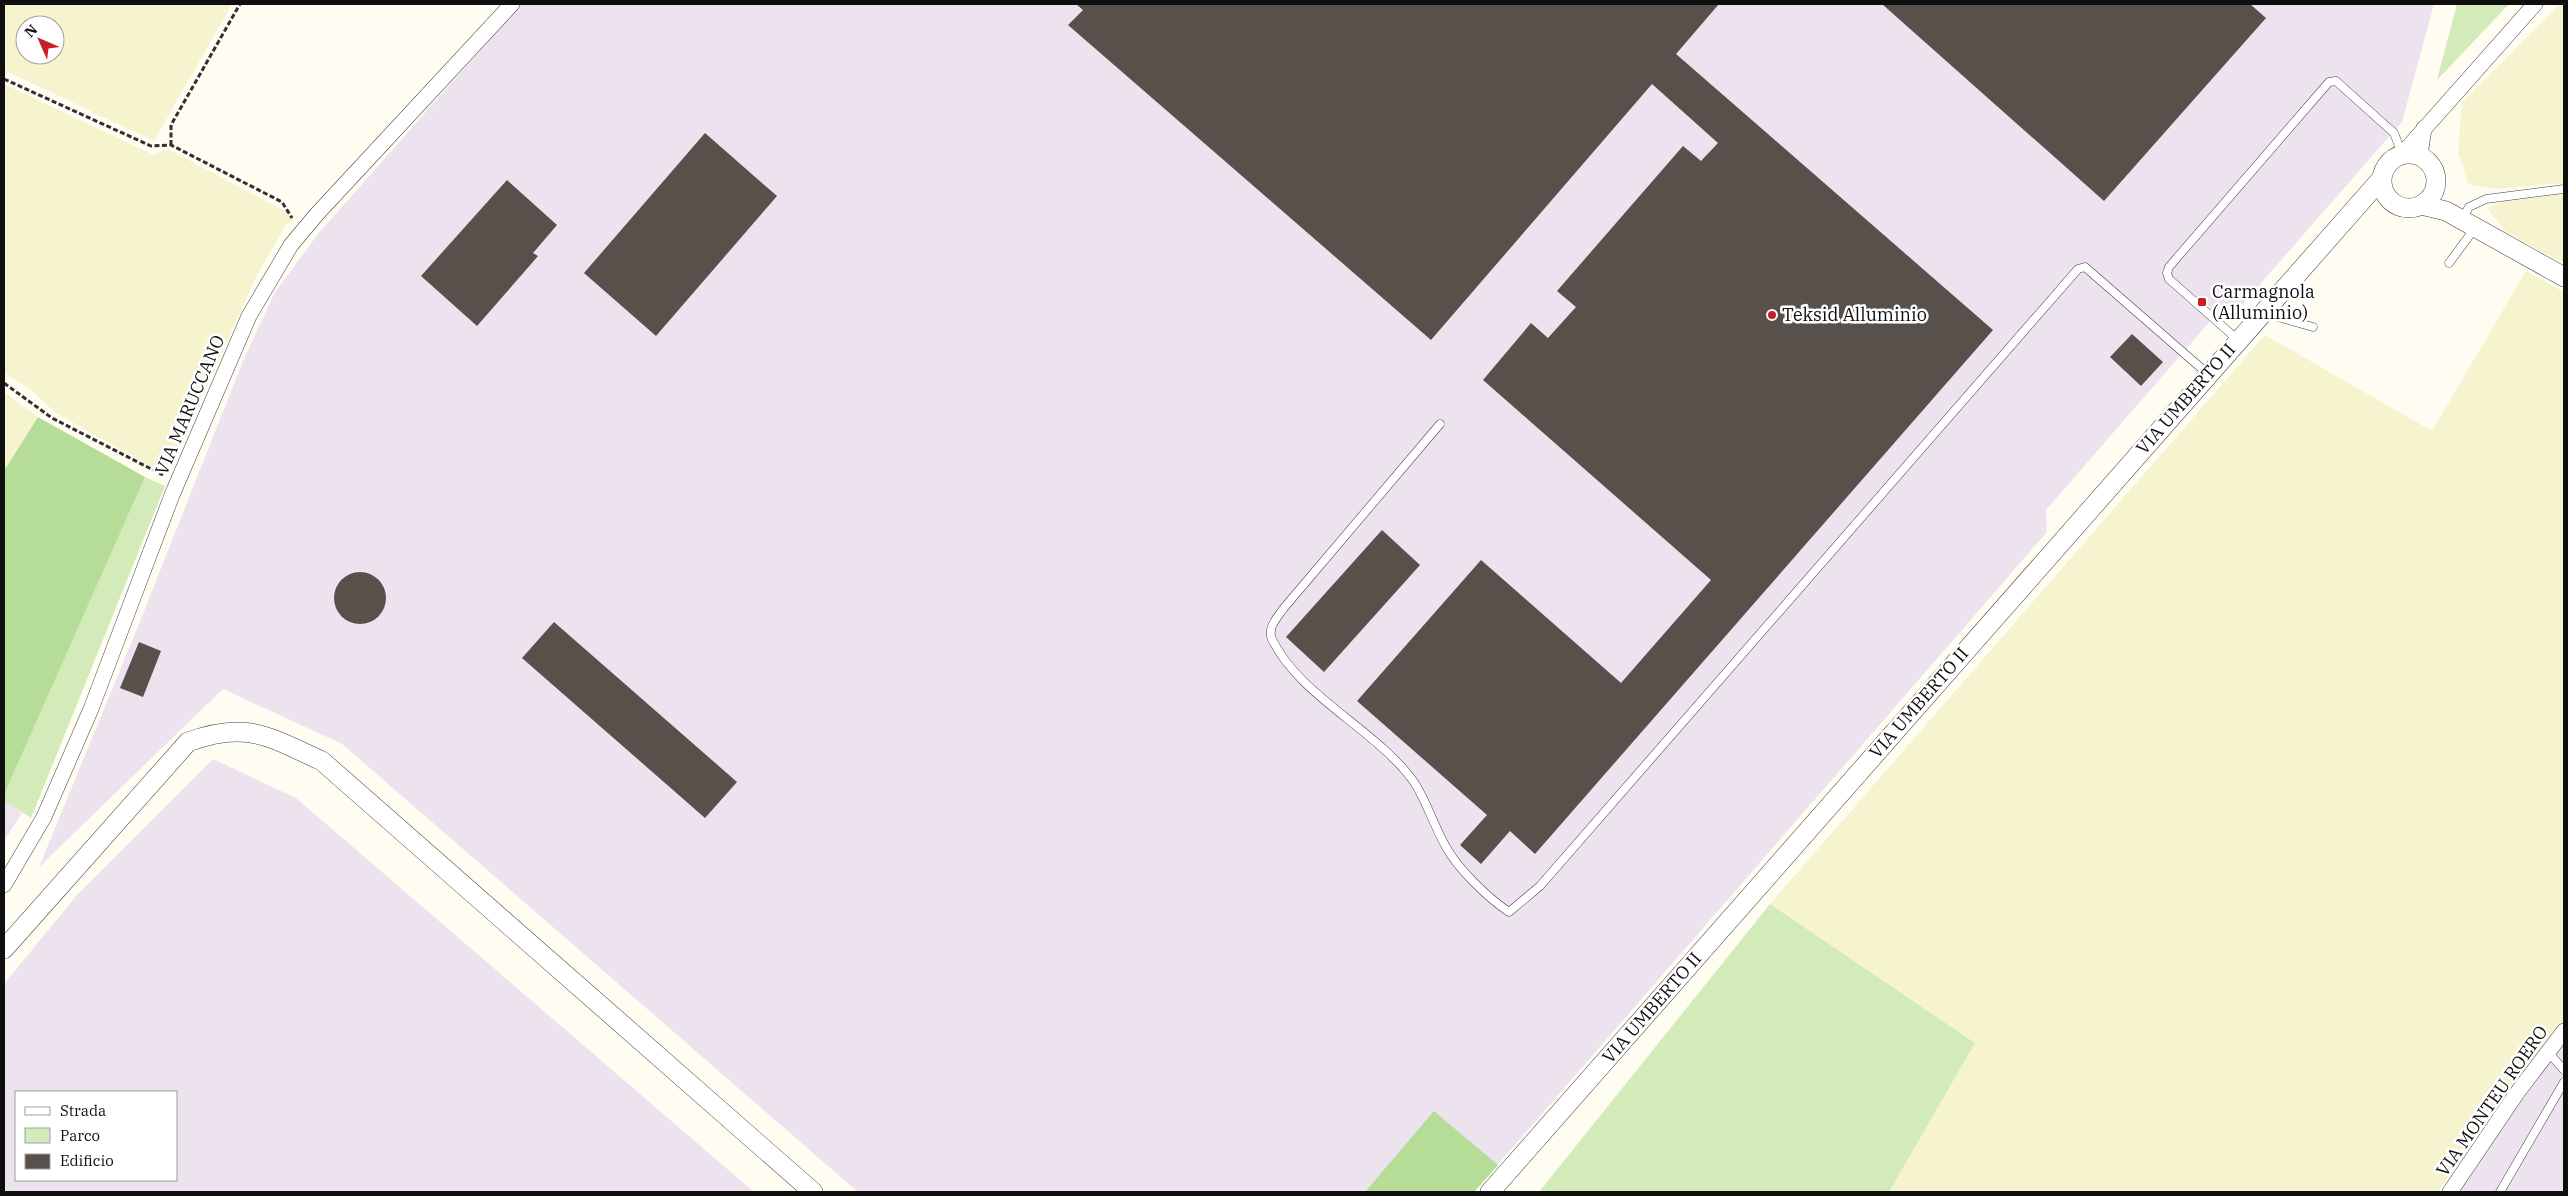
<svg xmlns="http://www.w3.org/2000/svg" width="2568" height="1196" viewBox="0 0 2568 1196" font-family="'IBM Plex Serif',serif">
<rect width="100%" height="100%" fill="#fffcf1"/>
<g fill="#ece3ee" fill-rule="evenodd">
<path d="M 521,4 L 2434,4 L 2402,122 L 2241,306 L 2219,311 L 2046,510 L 2047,532 L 1474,1192 L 858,1192 L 342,744 L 223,689 L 39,867 L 139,624 L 243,361 L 275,292 L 318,234 Z"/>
<path d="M 213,759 L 296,798 L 754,1192 L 4,1192 L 4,984 L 77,895 ZM 16,1092 L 176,1092 L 176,1180 L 16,1180 Z"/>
<path d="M 4,801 L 22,813 L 4,841 Z"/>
<path d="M 2564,1042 L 2564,1192 L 2457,1192 L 2560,1046 Z"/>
</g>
<g fill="#f6f3cf" fill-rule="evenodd">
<path d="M 4,4 L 232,4 L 154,141 L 4,70 ZM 25,25 L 55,25 L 55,55 L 25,55 Z"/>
<path d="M 2560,4 L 2564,4 L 2564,183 L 2495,189 L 2468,184 L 2458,151 L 2462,103 Z"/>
<path d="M 4,84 L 154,155 L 168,149 L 296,217 L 286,225 L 256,277 L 172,464 L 150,466 L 56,413 L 29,388 L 4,373 Z"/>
<path d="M 2564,194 L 2564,263 L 2507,233 L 2487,208 L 2504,201 Z"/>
<path d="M 2526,271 L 2564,292 L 2564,1020 L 2479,1130 L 2438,1192 L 1889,1192 L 1975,1043 L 1770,904 L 2265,335 L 2432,431 Z"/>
<path d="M 4,392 L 38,417 L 4,471 Z"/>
</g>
<g fill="#d2ebb8">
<path d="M 2457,4 L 2509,4 L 2437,80 Z"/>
<path d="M 145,477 L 165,486 L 31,818 L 4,801 L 4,795 Z"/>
<path d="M 1770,904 L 1975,1043 L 1889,1192 L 1539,1192 Z"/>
</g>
<g fill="#b6dd97">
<path d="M 38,417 L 145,477 L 4,795 L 4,471 Z"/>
<path d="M 1434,1111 L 1498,1165 L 1474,1192 L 1365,1192 Z"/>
</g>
<g fill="#58504b">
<path d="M 1076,4 L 1719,4 L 1676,54 L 1993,330 L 1535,854 L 1510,831 L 1481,864 L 1460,845 L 1487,815 L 1357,701 L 1481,560 L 1621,683 L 1711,580 L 1483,380 L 1531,323 L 1548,338 L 1576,307 L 1557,291 L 1683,146 L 1701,161 L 1718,143 L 1652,84 L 1431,340 L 1068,25 L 1083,10 Z"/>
<path d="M 1882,4 L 2250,4 L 2266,18 L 2104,201 Z"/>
<path d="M 705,133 L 777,196 L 656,336 L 584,273 Z"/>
<path d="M 507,180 L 557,225 L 533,253 L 538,256 L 477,326 L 421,276 Z"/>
<path d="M 2132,334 L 2163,362 L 2141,386 L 2110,357 Z"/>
<path d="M 1382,530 L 1420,565 L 1324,672 L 1286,637 Z"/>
<circle cx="360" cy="598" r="26"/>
<path d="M 554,622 L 737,782 L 705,818 L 522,658 Z"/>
<path d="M 139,642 L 161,651 L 143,697 L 120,688 Z"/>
</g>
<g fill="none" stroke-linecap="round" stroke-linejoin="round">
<defs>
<g id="service">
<path d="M 2462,219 L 2469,207 L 2486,199 L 2564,189"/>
<path d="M 2449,263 L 2475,228"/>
<path d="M 2264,313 L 2313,327"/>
<path d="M 2238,340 L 2169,279 L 2167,273 L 2169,267 L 2329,82 L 2336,81 L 2394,133 L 2402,154"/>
<path d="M 1440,424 L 1283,609 C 1277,618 1267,628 1272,639 C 1298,695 1378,731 1414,782 C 1427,802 1434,826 1446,847 C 1458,869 1488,898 1509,912 L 1540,886 L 2078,269 L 2085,267 L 2208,374"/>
<path d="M 2548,1052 L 2564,1070"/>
<path d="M 2500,1192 L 2564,1082"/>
</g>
<g id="minor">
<path d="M 2402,154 L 2535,4"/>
<path d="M 2420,156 L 2424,128"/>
<path d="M 4,885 L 44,817 L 91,709 L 172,495 L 249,316 L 291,245 L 317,214 L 512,4"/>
<path d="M 2450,1192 L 2517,1093 L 2564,1031"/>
</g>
<g id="tertiary">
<circle cx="2409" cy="181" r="27"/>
<path d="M 2421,205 L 2446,211 L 2564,277"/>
<path d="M 4,949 L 188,742 C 247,720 269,737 322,761 L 813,1192"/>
<path d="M 1490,1192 L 2381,179"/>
</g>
</defs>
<use href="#service" stroke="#424242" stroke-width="9"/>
<use href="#minor" stroke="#424242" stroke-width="16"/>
<use href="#tertiary" stroke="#424242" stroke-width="20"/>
<g stroke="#313131" stroke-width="3" stroke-dasharray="5 2.5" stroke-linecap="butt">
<path d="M 4,79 L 151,146 L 171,145 L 282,202 L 292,218"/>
<path d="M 171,145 L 171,125 L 240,4"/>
<path d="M 4,383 L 52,418 L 163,475"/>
</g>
<use href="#service" stroke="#fff" stroke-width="8"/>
<use href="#minor" stroke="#fff" stroke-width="15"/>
<use href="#tertiary" stroke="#fff" stroke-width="19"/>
</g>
<g fill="#c52128" stroke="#fff" stroke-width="2">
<rect x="2197" y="297" width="10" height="10" rx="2.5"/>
<circle cx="1772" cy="315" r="5"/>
</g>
<g text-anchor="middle" stroke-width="5" stroke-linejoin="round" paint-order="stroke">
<g font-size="18" fill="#0f0f0f" stroke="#fff" text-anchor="start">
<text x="2212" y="298">Carmagnola<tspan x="2212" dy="21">(Alluminio)</tspan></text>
<text x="1782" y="321">Teksid Alluminio</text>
</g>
<g font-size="18" fill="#0f0f0f" stroke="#fff">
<text transform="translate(2186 399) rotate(-49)" y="6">VIA UMBERTO II</text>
<text transform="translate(190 405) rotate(-67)" y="6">VIA MARUCCANO</text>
<text transform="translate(1919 703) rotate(-49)" y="6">VIA UMBERTO II</text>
<text transform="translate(1652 1008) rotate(-49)" y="6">VIA UMBERTO II</text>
<text transform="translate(2492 1101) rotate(-55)" y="6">VIA MONTEU ROERO</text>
</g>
</g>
<rect width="2568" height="1196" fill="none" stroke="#0f0f0f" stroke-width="10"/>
<rect x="15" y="1091" width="162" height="90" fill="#ffffff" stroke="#9f9f9f"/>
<rect x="25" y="1107" width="25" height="8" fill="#ffffff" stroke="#9f9f9f"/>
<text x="60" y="1116" font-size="15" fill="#0f0f0f">Strada</text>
<rect x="25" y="1128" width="25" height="15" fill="#d2ebb8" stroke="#9f9f9f"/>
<text x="60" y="1141" font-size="15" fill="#0f0f0f">Parco</text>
<rect x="25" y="1154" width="25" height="15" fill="#58504b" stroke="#9f9f9f"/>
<text x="60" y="1166" font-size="15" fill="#0f0f0f">Edificio</text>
<g transform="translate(40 40) rotate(315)"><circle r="24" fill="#ffffff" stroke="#9f9f9f"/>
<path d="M0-4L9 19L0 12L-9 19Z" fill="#c52128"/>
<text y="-8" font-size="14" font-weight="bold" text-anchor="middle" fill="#0f0f0f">N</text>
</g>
</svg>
